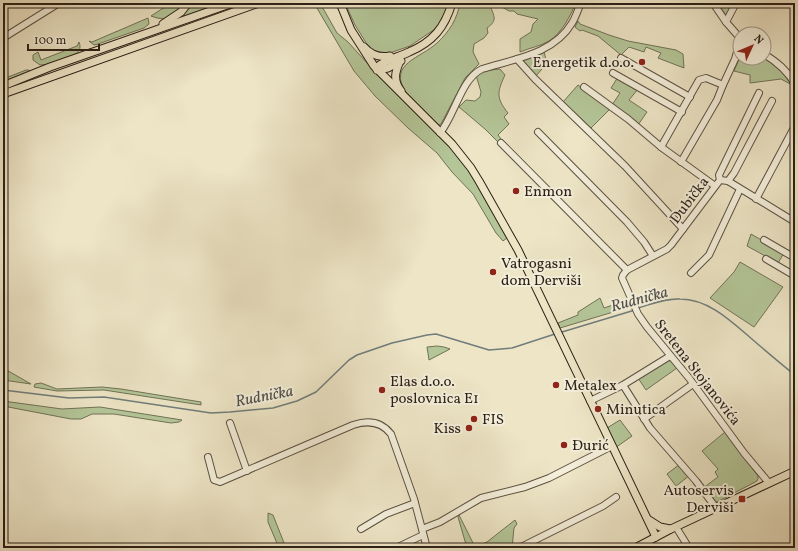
<svg xmlns="http://www.w3.org/2000/svg" width="798" height="551" viewBox="0 0 798 551" font-family="Vollkorn,serif">
<rect width="100%" height="100%" fill="#ede5c6"/>
<filter id="stains"><feTurbulence type="fractalNoise" baseFrequency=".005" numOctaves="4"/><feColorMatrix values="0 0 0 0 .2 0 0 0 0 .09 0 0 0 0 .02 0 0 0 .5 -.17"/></filter>
<radialGradient id="worn" r=".72"><stop offset=".6" stop-color="#630" stop-opacity="0"/><stop offset="1" stop-color="#630" stop-opacity=".3"/></radialGradient>
<g fill="#b4c698" stroke="#707257">
<path d="M 171,3 L 187,3 L 184,7 L 165,19 L 157,18 L 151,16 Z"/>
<path d="M 190,3 L 221,3 L 176,19 Z"/>
<path d="M 314,3 L 319,3 L 324,10 L 337,33 L 348,42 L 388,86 L 458,155 L 477,183 L 507,238 L 503,241 L 496,233 L 473,194 L 452,172 L 437,153 L 408,128 L 375,96 L 354,71 Z"/>
<path d="M 345,3 L 448,3 L 448,11 L 442,21 L 435,29 L 410,46 L 384,55 L 380,55 L 370,49 L 355,25 Z"/>
<path d="M 460,3 L 492,3 L 490,5 C 494,17 498,20 487,28 L 488,33 L 484,38 L 474,44 L 473,52 L 479,64 L 465,78 L 441,124 L 439,125 L 406,92 C 387,64 421,58 437,43 C 450,31 457,19 460,3 Z"/>
<path d="M 495,3 L 576,3 C 570,16 562,33 549,41 C 541,46 529,48 520,52 L 520,39 L 531,32 L 533,24 L 538,19 L 517,14 L 514,11 L 509,11 Z"/>
<path d="M 717,3 L 727,3 L 732,5 L 726,15 Z"/>
<path d="M 148,18 L 149,24 L 144,28 L 98,44 L 94,45 L 90,42 L 89,41 L 92,42 Z"/>
<path d="M 578,21 L 580,24 L 609,35 L 628,41 L 676,50 L 683,54 L 684,68 L 658,58 L 661,53 L 646,47 L 644,52 L 629,47 L 621,55 L 598,36 L 582,30 L 580,31 L 575,27 Z"/>
<path d="M 79,42 C 81,47 80,50 76,54 L 50,64 L 40,65 L 33,60 L 33,55 L 38,52 L 41,60 L 77,46 Z"/>
<path d="M 544,52 L 547,63 L 536,76 L 523,62 L 523,59 Z"/>
<path d="M 740,57 L 764,58 L 780,68 L 792,85 L 781,79 L 750,83 L 750,75 L 734,71 Z"/>
<path d="M 500,69 L 505,75 C 497,92 496,98 508,113 L 504,117 L 509,124 L 498,135 L 501,139 L 498,142 L 485,129 L 459,107 L 466,100 L 475,101 L 480,97 L 481,92 L 476,75 L 481,71 Z"/>
<path d="M 26,70 L 29,70 L 30,72 L 3,83 L 3,79 Z"/>
<path d="M 618,77 L 638,89 L 629,100 L 647,112 L 638,125 L 612,105 L 620,93 L 611,88 Z"/>
<path d="M 578,85 L 610,109 L 591,128 L 563,102 Z"/>
<path d="M 751,234 L 784,253 L 778,263 L 747,246 Z"/>
<path d="M 740,262 L 783,287 L 754,327 L 710,298 L 734,272 Z"/>
<path d="M 600,298 L 604,308 L 628,300 L 630,307 L 560,328 L 558,323 L 578,315 L 578,312 Z"/>
<path d="M 437,346 L 444,347 L 450,349 L 429,360 L 427,347 Z"/>
<path d="M 666,360 L 671,361 L 677,368 L 646,390 L 638,378 Z"/>
<path d="M 3,368 L 31,384 L 3,380 Z"/>
<path d="M 41,383 L 57,389 L 102,387 L 121,389 L 201,402 L 201,405 L 104,390 L 57,391 L 34,387 L 35,384 Z"/>
<path d="M 3,401 L 62,409 L 100,407 L 182,420 L 179,422 L 171,423 L 114,414 L 92,414 L 81,419 L 71,419 L 3,406 Z"/>
<path d="M 620,420 L 632,436 L 615,448 L 607,428 Z"/>
<path d="M 725,432 L 758,476 L 758,479 L 757,481 L 717,502 L 714,502 L 703,488 L 718,477 L 715,472 L 718,469 L 702,451 Z"/>
<path d="M 680,464 L 690,475 L 676,486 L 667,474 Z"/>
<path d="M 268,513 L 273,515 L 286,548 L 279,548 L 268,522 Z"/>
<path d="M 459,515 L 475,547 L 487,542 L 515,520 L 517,524 L 514,528 L 512,548 L 467,548 L 458,517 Z"/>
</g>
<g fill="none" stroke-linecap="round" stroke-linejoin="round">
<g stroke="#707d7b" stroke-width="1.5">
<path d="M 638,308 C 652,304 666,298 680,299 C 709,299 732,322 753,340 C 767,352 781,364 795,375"/>
<path d="M 562,332 L 635,310"/>
<path d="M 3,390 L 69,398 L 104,397 L 211,413 L 230,412 L 273,408 L 297,401 L 316,392 L 349,360 L 357,355 L 392,343 L 427,335 L 436,334 L 489,350 L 512,348 L 555,334"/>
</g>
<defs>
<g id="minor">
<path d="M 713,3 L 726,22"/>
<path d="M 736,3 L 726,22 L 740,38"/>
<path d="M 3,38 L 59,3"/>
<path d="M 764,54 C 777,62 787,70 795,84"/>
<path d="M 621,58 L 690,97"/>
<path d="M 517,59 L 535,79 L 625,166 L 683,229"/>
<path d="M 613,73 L 682,112"/>
<path d="M 723,85 L 735,59 L 740,41"/>
<path d="M 584,87 L 628,119 L 661,147 L 715,186"/>
<path d="M 538,132 L 627,222 L 644,242 L 653,256"/>
<path d="M 440,133 C 455,115 461,79 482,69 C 514,59 554,54 572,23 C 576,17 578,9 581,3"/>
<path d="M 501,143 L 627,270"/>
<path d="M 661,147 L 699,80 L 706,78 L 723,85 L 717,100 L 681,162"/>
<path d="M 720,180 L 719,175 L 759,93"/>
<path d="M 728,181 L 734,173 L 772,101"/>
<path d="M 756,199 L 795,126"/>
<path d="M 764,240 L 795,258"/>
<path d="M 766,259 L 795,276"/>
<path d="M 691,273 L 709,255 L 740,189"/>
<path d="M 623,385 L 650,428 L 696,481 L 716,508"/>
<path d="M 590,401 L 623,385 L 670,356"/>
<path d="M 644,419 L 693,384"/>
<path d="M 230,423 L 247,471"/>
<path d="M 208,457 L 214,480 L 220,482 L 353,425 C 368,420 381,421 391,434 L 414,499 L 427,548"/>
<path d="M 769,483 L 744,453 L 689,378 L 647,327 L 638,314 L 622,278 L 623,275 L 627,270 L 667,249 L 671,245 L 720,180 L 728,181 L 795,222"/>
<path d="M 676,527 L 689,548"/>
<path d="M 361,529 L 386,514 L 415,503"/>
<path d="M 422,529 L 440,522 L 481,498 L 525,487 L 549,478 L 612,446"/>
<path d="M 396,548 L 423,535"/>
<path d="M 519,548 L 603,506 L 616,497"/>
</g>
<g id="major">
<path d="M 340,3 L 351,30 L 374,66 L 452,144 L 471,168 L 479,181 L 518,250 L 656,537"/>
<path d="M 163,24 L 181,12 L 188,3"/>
<path d="M 364,47 C 371,55 380,58 390,56"/>
<path d="M 400,61 C 395,72 393,81 401,91"/>
<path d="M 376,68 C 385,59 397,58 409,52 C 433,42 445,27 452,3"/>
<path d="M 377,70 L 388,68 L 401,61"/>
<path d="M 3,86 L 50,67 L 233,3"/>
<path d="M 3,94 L 259,3"/>
<path d="M 649,520 L 660,527 L 670,529"/>
<path d="M 635,548 L 671,529 L 795,471"/>
</g>
</defs>
<use href="#minor" stroke="#5c5042" stroke-width="8"/>
<use href="#major" stroke="#2c1f16" stroke-width="9"/>
<use href="#minor" stroke="#f3eeda" stroke-width="6"/>
<use href="#major" stroke="#ede5c6" stroke-width="7"/>
</g>
<g fill="#8f2418" stroke="#f3eeda" stroke-width="1.5">
<circle cx="642" cy="62" r="4"/>
<circle cx="516" cy="191" r="4"/>
<circle cx="493" cy="272" r="4"/>
<circle cx="556" cy="385" r="4"/>
<circle cx="382" cy="390" r="4"/>
<circle cx="598" cy="409" r="4"/>
<circle cx="474" cy="419" r="4"/>
<circle cx="469" cy="428" r="4"/>
<circle cx="564" cy="445" r="4"/>
<rect x="738" y="495" width="8" height="8" rx="2"/>
</g>
<g text-anchor="middle" stroke-width="4" stroke-linejoin="round" paint-order="stroke">
<g font-size="15" fill="#2c1f16" stroke="#f3eeda" text-anchor="start">
<text x="634" y="67" text-anchor="end">Energetik d.o.o.</text>
<text x="524" y="196">Enmon</text>
<text x="501" y="268">Vatrogasni<tspan x="501" dy="17">dom Derviši</tspan></text>
<text x="390" y="386">Elas d.o.o.<tspan x="390" dy="17">poslovnica E1</tspan></text>
<text x="564" y="390">Metalex</text>
<text x="606" y="414">Minutica</text>
<text x="482" y="424">FIS</text>
<text x="461" y="433" text-anchor="end">Kiss</text>
<text x="572" y="450">Đurić</text>
<text x="734" y="495" text-anchor="end">Autoservis<tspan x="734" dy="17">Derviši</tspan></text>
</g>
<g font-size="15" fill="#2c1f16" stroke="#f3eeda">
<text transform="translate(689 200) rotate(-53)" y="5">Dubička</text>
<text transform="translate(698 372) rotate(52)" y="5">Sretena Stojanovića</text>
</g>
<g font-size="16" font-style="italic" fill="#4e4e49" stroke="#f3eeda">
<text transform="translate(639 298) rotate(-15)" y="6">Rudnička</text>
<text transform="translate(264 395) rotate(-11)" y="6">Rudnička</text>
</g>
</g>
<rect width="798" height="551" fill="none" stroke="#ede5c6" stroke-width="16"/>
<rect x="4" y="4" width="790" height="543" fill="none" stroke="#2c1f16" stroke-width="2"/>
<rect x="8" y="8" width="782" height="535" fill="none" stroke="#2c1f16"/>
<g transform="translate(752 46) rotate(46)"><circle r="19" fill="#f3eeda" stroke="#a39b8c"/>
<path d="M0-3L7 15L0 10L-7 15Z" fill="#8f2418"/>
<text y="-6" font-size="11" font-weight="bold" text-anchor="middle" fill="#2c1f16">N</text>
</g>
<path d="M28 44v6h71v-6" fill="none" stroke="#2c1f16" stroke-width="2"/>
<text x="34" y="44" font-size="12" fill="#2c1f16" stroke="#f3eeda" stroke-width="3" paint-order="stroke">100 m</text>
<rect width="100%" height="100%" filter="url(#stains)"/>
<rect width="100%" height="100%" fill="url(#worn)"/>
</svg>
